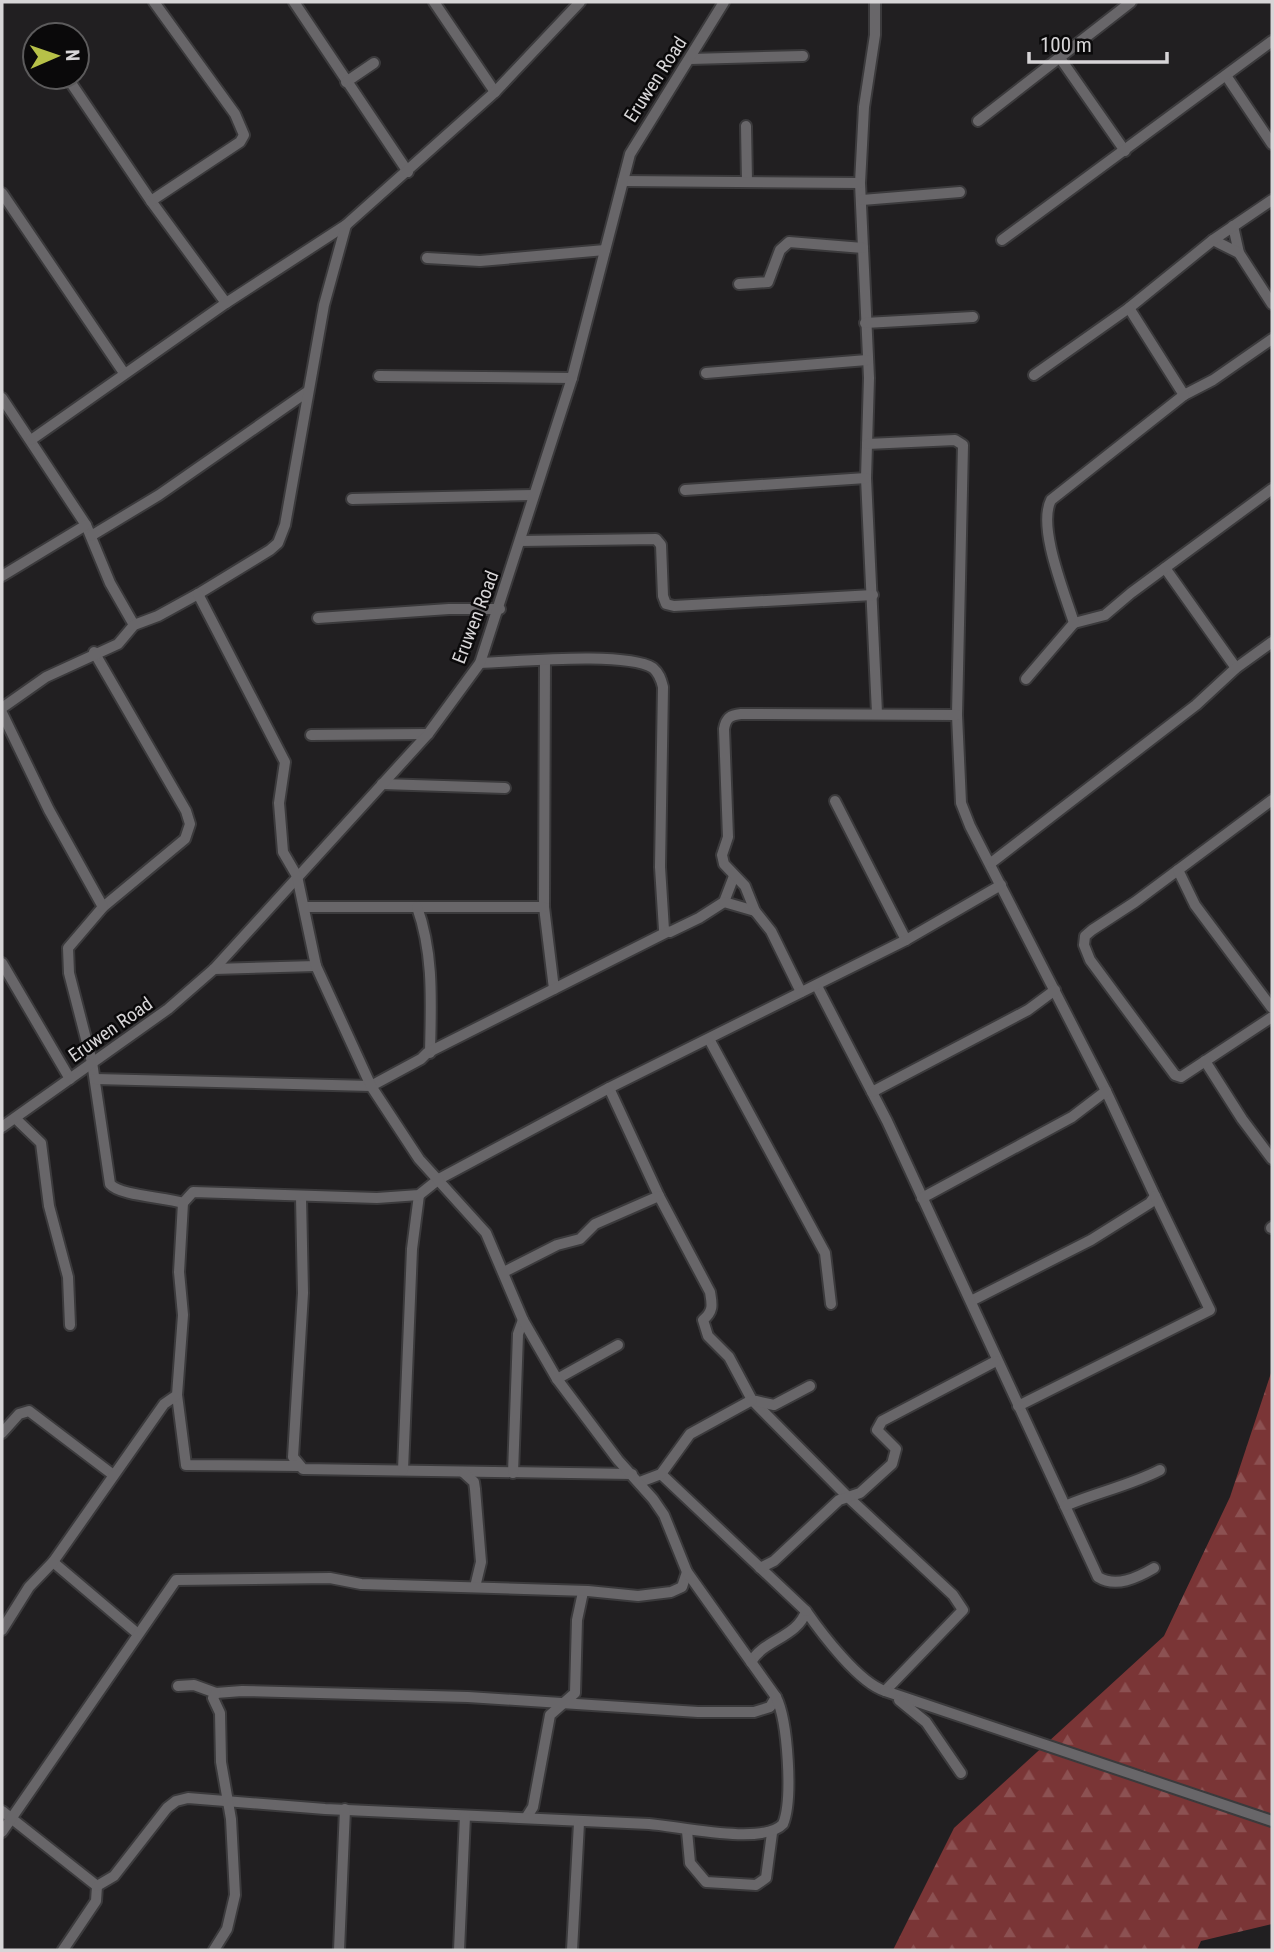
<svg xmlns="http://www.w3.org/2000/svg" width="1274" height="1952" viewBox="0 0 1274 1952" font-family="'Roboto Condensed',sans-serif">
<defs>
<pattern id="forest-firs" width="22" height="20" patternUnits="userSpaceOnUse" patternTransform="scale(1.75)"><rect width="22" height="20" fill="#7a3536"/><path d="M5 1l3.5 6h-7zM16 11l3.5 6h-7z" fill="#8c5152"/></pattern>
</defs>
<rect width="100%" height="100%" fill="#211f21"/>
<path fill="url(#forest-firs)" d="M 1272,1370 L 1272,1924 L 1201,1941 L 1197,1950 L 893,1950 L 954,1828 L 1164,1636 L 1230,1497 Z"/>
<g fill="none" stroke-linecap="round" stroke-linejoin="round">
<defs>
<g id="minor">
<path d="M 294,2 L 408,172"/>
<path d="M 434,2 L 495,92"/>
<path d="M 875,2 L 875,35 L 864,107 L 860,183 L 869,378 L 866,478 L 877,713"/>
<path d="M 1060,58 L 1125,151"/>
<path d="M 690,59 L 803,56"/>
<path d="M 67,77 L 151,201 L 226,303"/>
<path d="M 1227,77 L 1272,144"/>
<path d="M 346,82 L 374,63"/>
<path d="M 978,121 L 1131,2"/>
<path d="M 746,126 L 747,182"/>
<path d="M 623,181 L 860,183"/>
<path d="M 2,193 L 124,373"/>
<path d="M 862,200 L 960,192"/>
<path d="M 151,201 L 240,142 L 244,135 L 235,114 L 154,2"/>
<path d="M 1233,226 L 1239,253"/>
<path d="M 1002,240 L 1272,41"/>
<path d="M 1213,240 L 1239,253 L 1272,304"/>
<path d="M 427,258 L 480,261 L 605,250"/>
<path d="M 739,284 L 768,282 L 780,250 L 789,242 L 863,248"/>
<path d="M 865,323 L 973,317"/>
<path d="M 706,373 L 867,360"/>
<path d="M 1034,375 L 1129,308 L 1213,240 L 1272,200"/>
<path d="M 379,376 L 572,378"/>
<path d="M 1184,395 L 1213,380 L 1272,339"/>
<path d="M 2,398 L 86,525 L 110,583 L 134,625"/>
<path d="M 31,440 L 226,303 L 346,225 L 495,92 L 580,2"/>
<path d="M 867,444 L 955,440 L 963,445 L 957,715 L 961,803 L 970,826 L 1106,1091 L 1155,1196 L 1150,1203 L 1091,1240 L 971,1301"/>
<path d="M 685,490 L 866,478"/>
<path d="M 352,499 L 533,495"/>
<path d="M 91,536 L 159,495 L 307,392"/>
<path d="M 520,541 L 656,539 L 661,545 L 663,596 L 666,604 L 674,606 L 873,595"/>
<path d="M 1165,568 L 1236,668"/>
<path d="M 2,576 L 86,525"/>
<path d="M 318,618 L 449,609 L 500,609"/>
<path d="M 1074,623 L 1105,615 L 1131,593 L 1272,489"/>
<path d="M 94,652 L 186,811 L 190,824 L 185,839 L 103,907 L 68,948 L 69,973 L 92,1062 L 110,1184 C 120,1196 165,1197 183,1203"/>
<path d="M 545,661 L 544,907 L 554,989"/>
<path d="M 480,663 C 516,662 625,651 653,668 C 659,673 661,679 663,687 L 660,867 L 664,930 L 670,932 L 699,918 L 724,902 L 734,876"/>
<path d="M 1026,679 L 1074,623 C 1065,594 1037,527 1051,500 L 1184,395 L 1129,308"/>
<path d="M 2,708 L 46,677 L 118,644 L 134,625 L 158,616 L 198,594 L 270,550 L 278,543 L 285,525 L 324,305 L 346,225"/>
<path d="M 2,713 L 49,810 L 103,907"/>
<path d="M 311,735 L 428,734"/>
<path d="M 382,784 L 505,788"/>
<path d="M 1272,800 L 1135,902 L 1092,930 L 1085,936 L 1084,945 L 1090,960 L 1175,1075 L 1181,1077 L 1272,1017"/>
<path d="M 835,801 L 906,940"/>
<path d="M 991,863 L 1196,705 L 1236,668 L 1272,642"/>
<path d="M 1178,870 L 1195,905 L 1272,1008"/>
<path d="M 724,902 L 755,911"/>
<path d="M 304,907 L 544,907"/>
<path d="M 417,907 C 434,954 431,1003 430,1053"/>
<path d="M 2,963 L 70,1079"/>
<path d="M 214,969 L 316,966"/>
<path d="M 817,986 L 887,1121 L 1098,1577 C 1116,1588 1137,1578 1154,1568"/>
<path d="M 801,992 L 771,931 L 755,911 L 745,886 L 724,864 L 722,855 L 728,837 L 724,729 C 726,718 730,715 741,714 L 957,715"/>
<path d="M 709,1039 L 825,1253 L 831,1304"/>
<path d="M 1205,1061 L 1242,1119 L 1272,1159"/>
<path d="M 95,1079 L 371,1086 L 421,1059 L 427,1053 L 667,932"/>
<path d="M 609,1088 L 659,1196 L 710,1292 C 712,1304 714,1311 703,1320 L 708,1336 L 729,1357 L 752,1400 L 848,1497 L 953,1595 L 963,1610 L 885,1691 C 859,1683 822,1634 806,1611 C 798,1637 763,1640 751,1662"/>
<path d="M 872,1092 L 1028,1010 L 1055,990"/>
<path d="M 16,1119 L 41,1143 L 49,1206 L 68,1277 L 70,1325"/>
<path d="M 2,1127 L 168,1009 L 214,969 L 428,734 L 480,663 L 572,378 L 630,154 L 724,2"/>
<path d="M 301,1197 L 303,1293 L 293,1457 L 303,1469 L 632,1474"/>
<path d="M 922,1198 L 1072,1117 L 1106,1091"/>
<path d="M 1271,1228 L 1272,1227"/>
<path d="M 504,1272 L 557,1245 L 580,1239 L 595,1224 L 659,1196"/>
<path d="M 557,1379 L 618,1345"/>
<path d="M 177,1395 L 186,1465 L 299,1466"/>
<path d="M 756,1401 L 774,1405 L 810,1386"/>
<path d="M 1018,1406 L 1210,1310 L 1155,1196"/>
<path d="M 2,1433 L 19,1414 L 29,1411 L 112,1474"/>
<path d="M 403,1470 L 412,1249 L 419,1195"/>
<path d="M 463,1472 L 474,1482 L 475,1489 L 481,1562 L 475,1587"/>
<path d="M 513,1473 L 518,1334 L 523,1320"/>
<path d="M 661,1474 L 806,1611"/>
<path d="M 640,1482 L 661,1474 L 690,1434 L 752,1400"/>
<path d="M 1065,1506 C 1097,1492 1129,1486 1160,1470"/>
<path d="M 53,1562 L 138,1634"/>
<path d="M 760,1568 L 774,1561 L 839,1500 L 860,1493 L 892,1464 L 896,1449 L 877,1430 L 882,1421 L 996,1361"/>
<path d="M 2,1630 L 29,1587 L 53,1562 L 164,1404 L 177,1395 L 183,1315 L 179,1272 L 183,1203 L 193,1192 L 377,1198 L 419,1195 L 439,1179 L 609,1088 L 906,940 L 1001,885"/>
<path d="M 178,1686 L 194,1685 L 216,1693 L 242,1691 L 468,1697 L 698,1712 L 754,1712 L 770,1707 L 776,1697"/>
<path d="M 885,1691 L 1272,1821"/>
<path d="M 899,1700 L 926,1722 L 961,1773"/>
<path d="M 2,1811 L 97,1886 L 96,1901 L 63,1950"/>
<path d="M 526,1818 L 533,1807 L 550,1715 L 575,1693 L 577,1620 L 583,1592"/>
<path d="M 687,1831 L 690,1863 L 706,1882 L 756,1885 L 766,1878 L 772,1833"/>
<path d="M 2,1832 L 176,1580 L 330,1578 L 361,1584 L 588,1591 L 638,1596 L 671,1592 L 682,1587 L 687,1572"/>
<path d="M 97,1886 L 114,1876 L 167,1808 L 176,1801 L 188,1798 L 325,1809 L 649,1824 C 678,1826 763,1846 783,1824 C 793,1800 788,1721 776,1697 L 687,1572 L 664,1515 L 653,1499 L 618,1460 L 557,1379 L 523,1320 L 486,1233 L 419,1159 L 371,1086 L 316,966 L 297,876 L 283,852 L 279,803 L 285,762 L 198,594"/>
<path d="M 214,1950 L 227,1929 L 235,1895 L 231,1819 L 221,1762 L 220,1713 L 213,1698 L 216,1693"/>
<path d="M 339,1950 L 345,1809"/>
<path d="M 459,1950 L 465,1816"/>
<path d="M 572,1950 L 579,1823"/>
</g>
</defs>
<use href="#minor" stroke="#3b3a3c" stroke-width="14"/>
<use href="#minor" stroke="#686669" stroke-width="10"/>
</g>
<g text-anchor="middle" stroke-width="5" stroke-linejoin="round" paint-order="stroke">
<g font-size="19" fill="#d7d5d7" stroke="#0a090a">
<text transform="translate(655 79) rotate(-57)" y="7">Eruwen Road</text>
<text transform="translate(475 617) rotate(-69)" y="7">Eruwen Road</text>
<text transform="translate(110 1029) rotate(-35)" y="7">Eruwen Road</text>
</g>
</g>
<rect width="1274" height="1952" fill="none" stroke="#d7d5d7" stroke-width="7"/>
<g transform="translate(56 56) rotate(88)"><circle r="33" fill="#0a090a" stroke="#5c5b5c" stroke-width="2"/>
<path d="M0-5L12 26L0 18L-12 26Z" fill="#b7c148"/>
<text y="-10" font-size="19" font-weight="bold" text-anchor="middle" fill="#d7d5d7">N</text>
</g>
<path d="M1029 52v10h138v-10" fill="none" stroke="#d7d5d7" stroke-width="3.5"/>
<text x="1040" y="52" font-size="21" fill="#d7d5d7" stroke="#0a090a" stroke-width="5" paint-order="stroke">100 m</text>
</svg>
